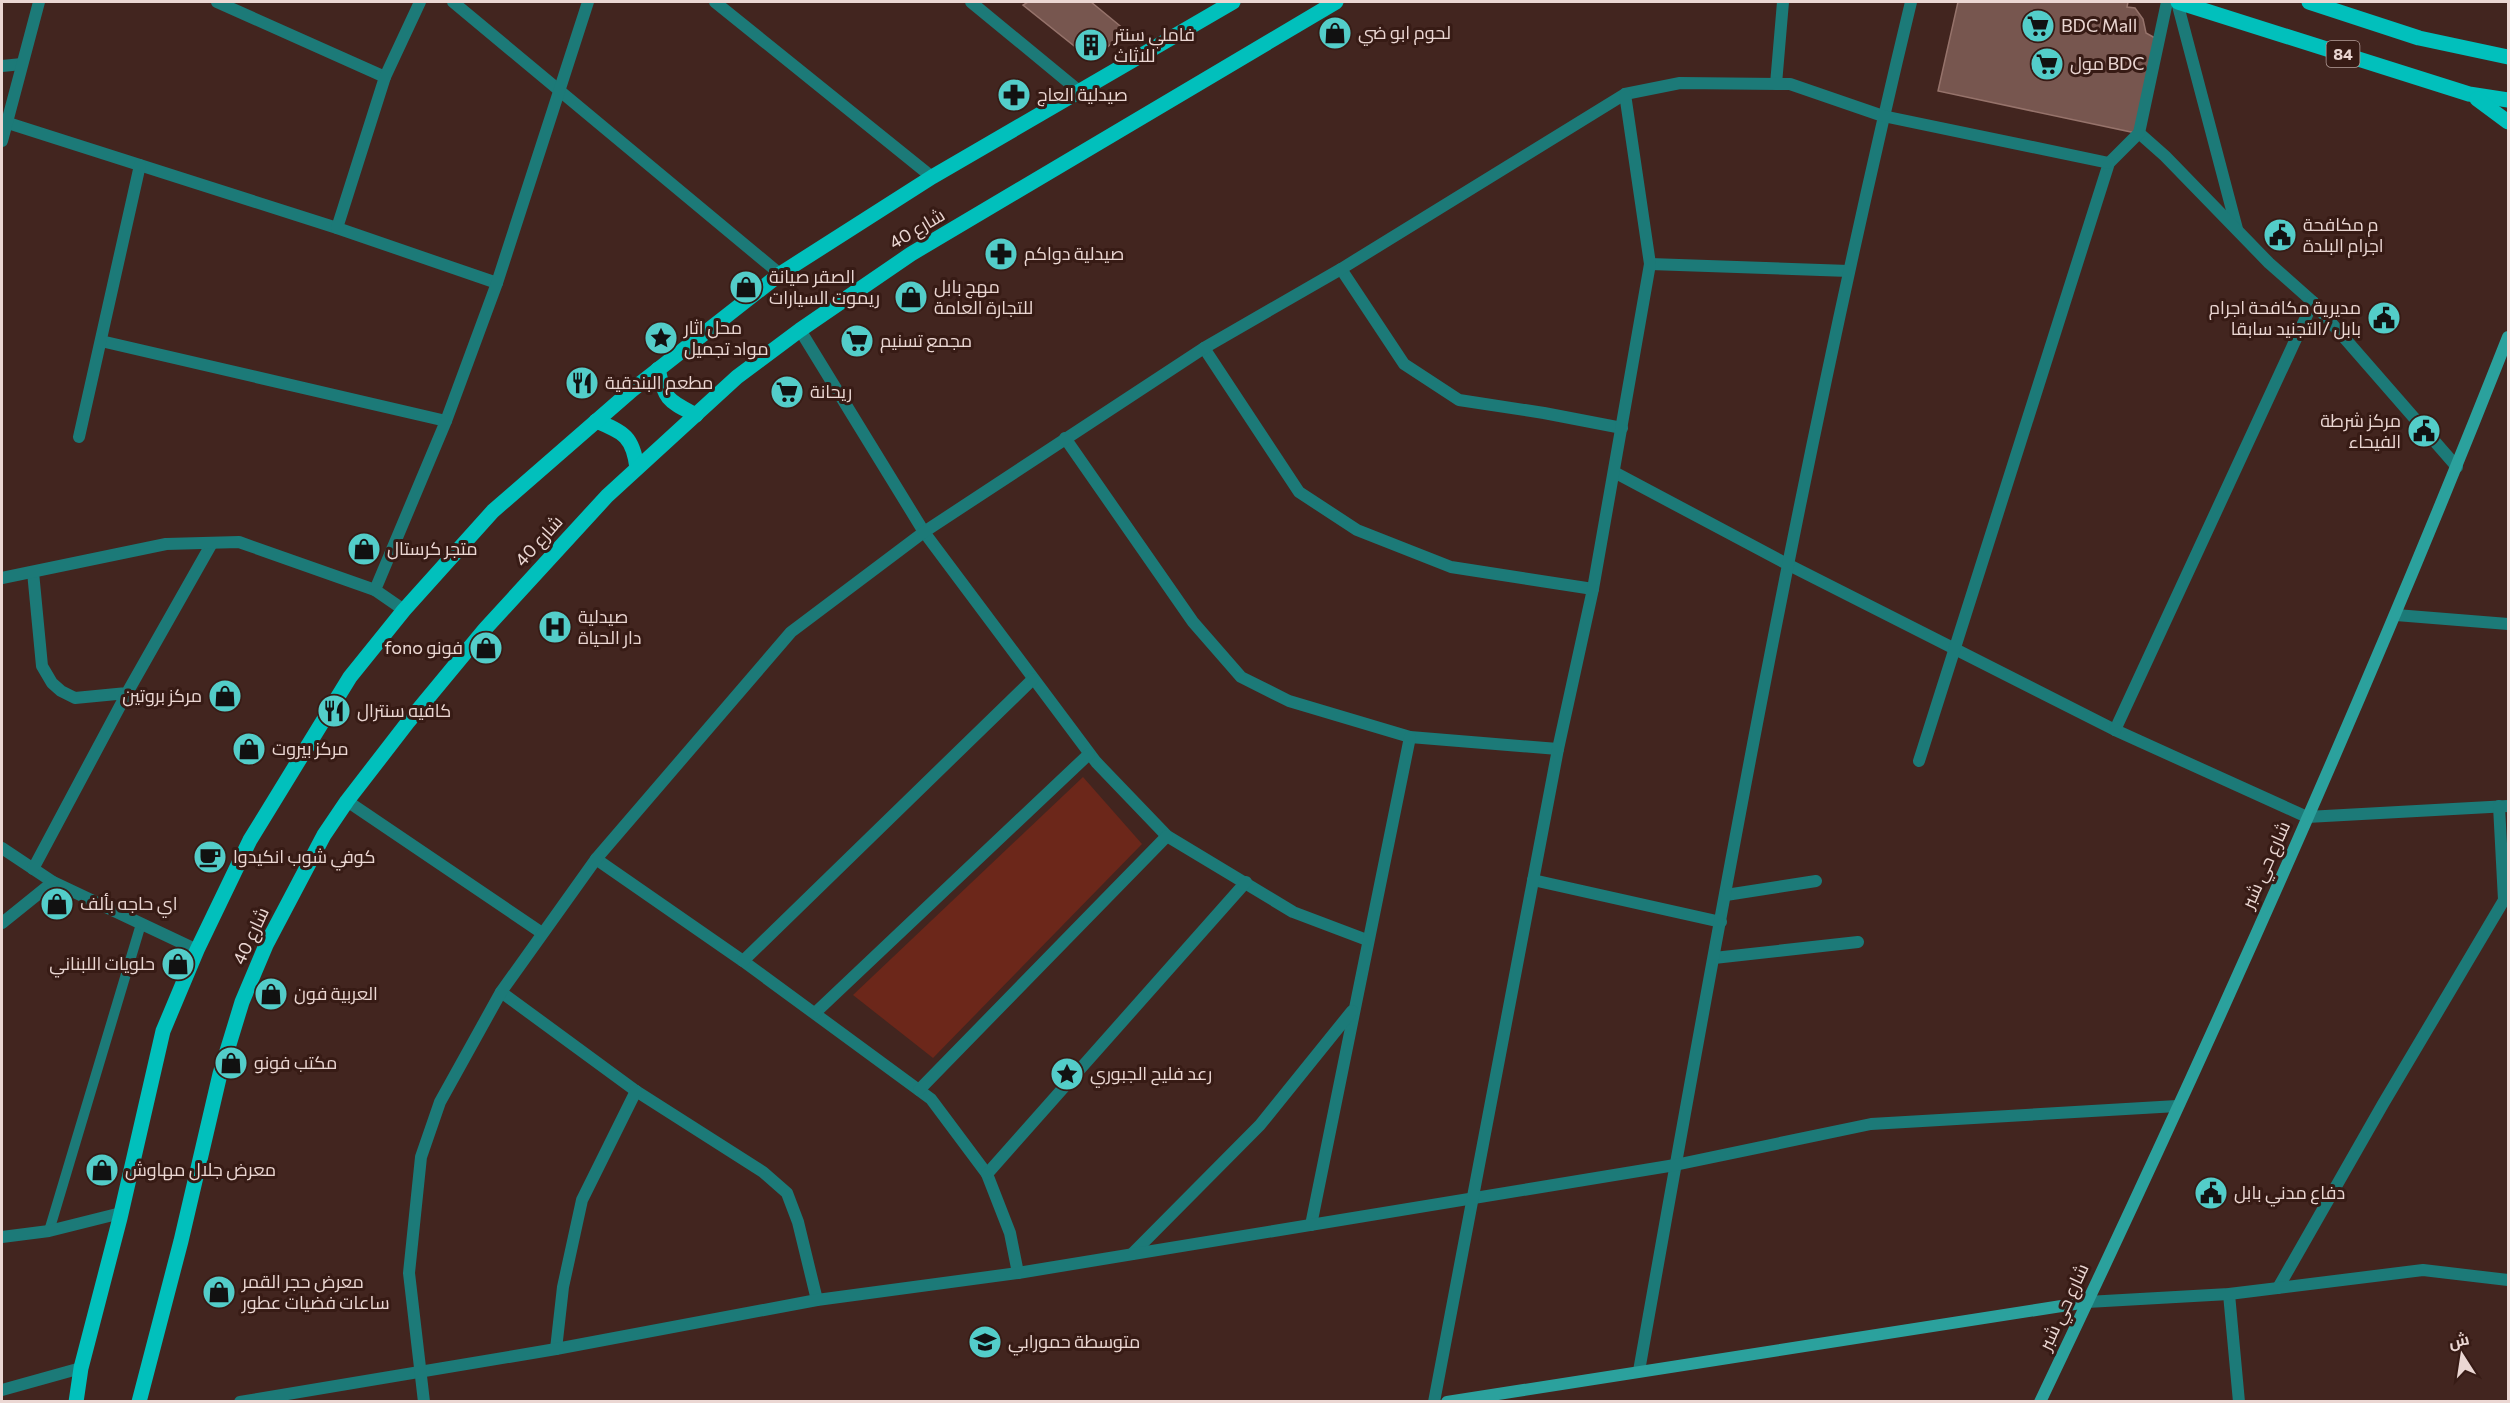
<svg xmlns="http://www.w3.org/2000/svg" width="2510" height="1403" viewBox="0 0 2510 1403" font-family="Commissioner,Cairo,sans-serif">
<rect width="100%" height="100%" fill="#42251f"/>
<path fill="#6c271a" d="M 1083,777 L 1142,844 L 933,1058 L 853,995 Z"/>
<g fill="#77564f" stroke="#96736b" stroke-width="1.5">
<path d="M 1028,2 L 1091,2 L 1125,30 L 1093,61 L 1023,5 Z"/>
<path d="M 1958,2 L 2128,2 L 2127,7 L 2135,8 L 2143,19 L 2146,33 L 2155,38 L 2136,133 L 1938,91 Z"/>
</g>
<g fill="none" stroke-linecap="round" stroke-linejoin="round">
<path stroke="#1c7a78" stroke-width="10" d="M 49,1231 L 141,924"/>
<g stroke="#1c7a78" stroke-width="12">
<path d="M 217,2 L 385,77"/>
<path d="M 453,2 L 780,274"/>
<path d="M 715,2 L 932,177"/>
<path d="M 971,2 L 1079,91"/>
<path d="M 2177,2 L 2237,229"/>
<path d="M 2,66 L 22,64"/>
<path d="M 1776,84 L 1783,2"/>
<path d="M 8,123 L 337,228 L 497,283"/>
<path d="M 2139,133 L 2165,156 L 2269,263 L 2313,302 L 2457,467"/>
<path d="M 2,141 L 39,2"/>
<path d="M 337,228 L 385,77 L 420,2"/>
<path d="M 1650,264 L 1849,271"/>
<path d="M 1341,269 L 1404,364 L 1459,400 L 1544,413 L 1622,428"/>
<path d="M 800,330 L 924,532 L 1096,762 L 1167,836 L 1293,912 L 1367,940"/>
<path d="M 101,341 L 446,421"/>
<path d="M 1204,348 L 1299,492 L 1357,530 L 1451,567 L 1593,589"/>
<path d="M 79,437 L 140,165"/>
<path d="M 1065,438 L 1193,622 L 1241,677 L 1289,701 L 1410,737 L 1558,749"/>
<path d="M 1614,472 L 1787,564 L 2115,730 L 2307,817 L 2508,806"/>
<path d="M 33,572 L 42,666 L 52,683 L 61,691 L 75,698 L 127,693 L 212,543"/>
<path d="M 2,578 L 166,544 L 239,542 L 375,590"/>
<path d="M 404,610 L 375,590 L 446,421 L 497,283 L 588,2"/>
<path d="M 2396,615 L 2508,624"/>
<path d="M 2115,730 L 2313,302"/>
<path d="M 1919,761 L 2109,163 L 2139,133 L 2167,2"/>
<path d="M 347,801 L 542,933"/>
<path d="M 2,848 L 53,882 L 197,950"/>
<path d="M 596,859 L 743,961 L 931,1099 L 987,1174 L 1010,1233 L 1018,1273"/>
<path d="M 33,869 L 127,693"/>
<path d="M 1533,880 L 1721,922"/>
<path d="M 1726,895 L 1816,881"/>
<path d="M 2,923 L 53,882"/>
<path d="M 1714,958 L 1858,942"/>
<path d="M 743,961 L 1033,679"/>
<path d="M 501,992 L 636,1091 L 763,1172 L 787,1193 L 798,1222 L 817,1300"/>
<path d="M 815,1013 L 1089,754"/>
<path d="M 919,1090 L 1167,836"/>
<path d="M 987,1174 L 1246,882"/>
<path d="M 1311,1225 L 1410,737"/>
<path d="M 2,1237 L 49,1231 L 121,1213"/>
<path d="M 1132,1254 L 1260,1125 L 1352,1011"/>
<path d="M 2278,1288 L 2383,1104 L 2504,900 L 2499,806"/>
<path d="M 2229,1294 L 2239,1402"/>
<path d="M 2087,1302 L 2229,1294 L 2423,1270 L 2508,1280"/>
<path d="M 556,1349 L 563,1287 L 582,1200 L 636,1091"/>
<path d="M 1639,1371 C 1720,913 1802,454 1911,2"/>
<path d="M 2,1390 L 81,1368"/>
<path d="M 240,1402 L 556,1349 L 817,1300 L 1018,1273 L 1675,1165 L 1871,1124 L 2177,1106"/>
<path d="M 424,1402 L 409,1273 L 421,1157 L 440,1102 L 501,992 L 596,859 L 791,632 L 924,532 L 1204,348 L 1341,269 L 1625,94 L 1680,83 L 1790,84 L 1883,116 L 2109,163"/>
<path d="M 1434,1402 L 1558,749 L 1593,589 L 1650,264 L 1625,94"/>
</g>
<g stroke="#2ba19d" stroke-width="12">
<path d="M 1447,1402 L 2087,1302"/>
<path d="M 2040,1402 C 2207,1052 2366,697 2508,337"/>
</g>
<g stroke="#01c0bc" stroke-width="15">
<path d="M 2178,2 L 2469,94 L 2508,100"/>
<path d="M 2309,2 L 2419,38 L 2508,57"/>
<path d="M 2477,99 L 2508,122"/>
<path d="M 658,369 C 665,401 669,401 696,415"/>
<path d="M 596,421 C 624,432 633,437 637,468"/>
<path d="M 76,1402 L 81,1368 L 120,1218 L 163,1031 L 197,950 L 250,840 L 350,677 L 404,610 L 493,511 L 632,390 L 780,274 L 932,177 L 1233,2"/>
<path d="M 139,1402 L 181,1241 L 220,1074 L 242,1002 L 266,945 L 324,835 L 347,801 L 408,722 L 485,629 L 607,496 L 737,377 L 800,330 L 911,254 L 1336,2"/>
</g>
</g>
<defs>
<symbol id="supermarket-disc" viewBox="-11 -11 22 22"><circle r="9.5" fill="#53cdc9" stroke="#371b15"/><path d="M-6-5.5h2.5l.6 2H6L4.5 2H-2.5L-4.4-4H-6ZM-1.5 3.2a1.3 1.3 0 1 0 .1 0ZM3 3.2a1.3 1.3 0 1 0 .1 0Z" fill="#111"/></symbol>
<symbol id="shop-disc" viewBox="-11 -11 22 22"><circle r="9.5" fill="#53cdc9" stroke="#371b15"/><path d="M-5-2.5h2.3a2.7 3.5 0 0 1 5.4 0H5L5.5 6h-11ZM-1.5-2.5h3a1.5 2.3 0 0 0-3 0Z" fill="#111"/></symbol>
<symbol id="building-disc" viewBox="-11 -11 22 22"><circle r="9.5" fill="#53cdc9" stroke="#371b15"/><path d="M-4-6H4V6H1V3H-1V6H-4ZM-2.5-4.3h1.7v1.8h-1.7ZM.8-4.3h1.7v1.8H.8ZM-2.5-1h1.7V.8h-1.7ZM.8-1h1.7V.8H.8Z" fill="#111"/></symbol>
<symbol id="pharmacy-disc" viewBox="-11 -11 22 22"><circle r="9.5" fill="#53cdc9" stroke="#371b15"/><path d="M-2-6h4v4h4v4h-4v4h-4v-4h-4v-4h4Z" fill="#111"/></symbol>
<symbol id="civic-disc" viewBox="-11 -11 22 22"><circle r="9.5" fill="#53cdc9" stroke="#371b15"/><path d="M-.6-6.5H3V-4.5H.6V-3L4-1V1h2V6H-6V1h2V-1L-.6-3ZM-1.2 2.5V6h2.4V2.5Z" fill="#111"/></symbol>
<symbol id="sight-disc" viewBox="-11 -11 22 22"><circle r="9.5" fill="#53cdc9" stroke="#371b15"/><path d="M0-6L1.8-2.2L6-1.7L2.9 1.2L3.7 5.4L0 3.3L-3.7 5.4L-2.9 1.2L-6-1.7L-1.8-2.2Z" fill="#111"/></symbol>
<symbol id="restaurant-disc" viewBox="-11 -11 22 22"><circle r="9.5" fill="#53cdc9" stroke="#371b15"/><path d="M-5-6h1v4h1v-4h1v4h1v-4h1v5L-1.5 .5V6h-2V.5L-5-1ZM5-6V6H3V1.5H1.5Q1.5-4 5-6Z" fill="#111"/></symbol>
<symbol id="hospital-disc" viewBox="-11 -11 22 22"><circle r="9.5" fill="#53cdc9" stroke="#371b15"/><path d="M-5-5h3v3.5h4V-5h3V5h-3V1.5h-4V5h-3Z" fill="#111"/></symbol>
<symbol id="cafe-disc" viewBox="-11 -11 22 22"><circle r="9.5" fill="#53cdc9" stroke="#371b15"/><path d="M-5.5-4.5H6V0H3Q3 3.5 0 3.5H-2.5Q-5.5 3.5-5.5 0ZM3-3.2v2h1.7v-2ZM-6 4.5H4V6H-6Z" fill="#111"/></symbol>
<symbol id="school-disc" viewBox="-11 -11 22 22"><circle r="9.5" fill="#53cdc9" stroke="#371b15"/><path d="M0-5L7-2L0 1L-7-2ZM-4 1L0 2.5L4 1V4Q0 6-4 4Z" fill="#111"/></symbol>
</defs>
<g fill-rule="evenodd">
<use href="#supermarket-disc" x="2019" y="7" width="38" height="38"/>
<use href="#shop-disc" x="1316" y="14" width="38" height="38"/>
<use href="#building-disc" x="1072" y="26" width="38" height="38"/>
<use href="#supermarket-disc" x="2028" y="45" width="38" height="38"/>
<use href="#pharmacy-disc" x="995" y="76" width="38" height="38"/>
<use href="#civic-disc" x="2261" y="216" width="38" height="38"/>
<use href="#pharmacy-disc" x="982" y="235" width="38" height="38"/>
<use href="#shop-disc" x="727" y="268" width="38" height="38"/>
<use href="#shop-disc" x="892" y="278" width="38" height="38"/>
<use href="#civic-disc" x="2365" y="299" width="38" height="38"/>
<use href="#sight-disc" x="642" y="319" width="38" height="38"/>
<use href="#supermarket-disc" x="838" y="322" width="38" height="38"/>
<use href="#restaurant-disc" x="563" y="364" width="38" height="38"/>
<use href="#supermarket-disc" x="768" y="373" width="38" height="38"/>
<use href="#civic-disc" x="2405" y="412" width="38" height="38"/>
<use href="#shop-disc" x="345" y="530" width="38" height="38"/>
<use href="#hospital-disc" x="536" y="608" width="38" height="38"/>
<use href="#shop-disc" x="467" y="629" width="38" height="38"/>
<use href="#shop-disc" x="206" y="677" width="38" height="38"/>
<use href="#restaurant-disc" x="315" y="692" width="38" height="38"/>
<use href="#shop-disc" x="230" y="730" width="38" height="38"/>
<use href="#cafe-disc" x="191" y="838" width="38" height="38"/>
<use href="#shop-disc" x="38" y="885" width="38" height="38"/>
<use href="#shop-disc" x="159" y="945" width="38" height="38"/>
<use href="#shop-disc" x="252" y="975" width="38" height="38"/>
<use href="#shop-disc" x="212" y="1044" width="38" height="38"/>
<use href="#sight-disc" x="1048" y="1055" width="38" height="38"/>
<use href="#shop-disc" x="83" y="1151" width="38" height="38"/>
<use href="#civic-disc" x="2192" y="1174" width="38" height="38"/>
<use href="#shop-disc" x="200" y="1273" width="38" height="38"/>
<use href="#school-disc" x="966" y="1323" width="38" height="38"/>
</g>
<g text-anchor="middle" stroke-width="6" stroke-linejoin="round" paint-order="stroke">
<rect fill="#371b15" stroke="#b59f9a" stroke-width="1.5" x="2326.5" y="41" width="33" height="26" rx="4.5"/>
<g font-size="16" font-weight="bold" fill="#ebd7d3">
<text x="2343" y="60">84</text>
</g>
<g font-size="18" fill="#ebd7d3" stroke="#371b15" text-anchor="start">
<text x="2061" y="32">BDC Mall</text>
<text x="1358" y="39">لحوم ابو ضي</text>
<text x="1114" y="41">فاملي سنتر<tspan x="1114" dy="21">للاثاث</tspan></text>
<text x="2070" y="70">مول BDC</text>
<text x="1037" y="101">صيدلية العاج</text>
<text x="2303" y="231">م مكافحة<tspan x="2303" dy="21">اجرام البلدة</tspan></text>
<text x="1024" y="260">صيدلية دواكم</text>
<text x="769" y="283">الصقر صيانة<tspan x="769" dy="21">ريموت السيارات</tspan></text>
<text x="934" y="293">مهج بابل<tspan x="934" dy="21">للتجارة العامة</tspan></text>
<text x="2361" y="314" text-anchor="end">مديرية مكافحة اجرام<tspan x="2361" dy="21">بابل /التجنيد سابقا</tspan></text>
<text x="684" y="334">محل اثار<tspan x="684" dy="21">مواد تجميل</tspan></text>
<text x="880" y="347">مجمع تسنيم</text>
<text x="605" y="389">مطعم البندقية</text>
<text x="810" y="398">ريحانة</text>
<text x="2401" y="427" text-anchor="end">مركز شرطة<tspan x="2401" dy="21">الفيحاء</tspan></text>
<text x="387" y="555">متجر كرستال</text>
<text x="578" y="623">صيدلية<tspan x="578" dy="21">دار الحياة</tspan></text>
<text x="463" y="654" text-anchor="end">fono فونو</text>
<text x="202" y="702" text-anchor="end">مركز بروتين</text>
<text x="357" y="717">كافيه سنترال</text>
<text x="272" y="755">مركز بيروت</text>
<text x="233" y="863">كوفي شوب انكيدوا</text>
<text x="80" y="910">اي حاجه بألف</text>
<text x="155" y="970" text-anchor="end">حلويات اللبناني</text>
<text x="294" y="1000">العربية فون</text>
<text x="254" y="1069">مكتب فونو</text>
<text x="1090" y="1080">رعد فليح الجبوري</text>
<text x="125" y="1176">معرض جلال مهاوش</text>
<text x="2234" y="1199">دفاع مدني بابل</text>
<text x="242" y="1288">معرض حجر القمر<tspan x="242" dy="21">ساعات فضيات عطور</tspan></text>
<text x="1008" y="1348">متوسطة حمورابي</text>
</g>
<g font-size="18" fill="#ebd7d3" stroke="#371b15">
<text transform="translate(917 229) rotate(-31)" y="6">شارع 40</text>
<text transform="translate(539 541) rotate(-48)" y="6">شارع 40</text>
<text transform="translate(2266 865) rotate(-66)" y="6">شارع حي شبر</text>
<text transform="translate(251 936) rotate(-65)" y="6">شارع 40</text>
<text transform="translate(2064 1307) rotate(-65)" y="6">شارع حي شبر</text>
</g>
</g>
<rect width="2510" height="1403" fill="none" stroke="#ebd7d3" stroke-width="6"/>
<g transform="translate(2462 1355) rotate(348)" stroke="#371b15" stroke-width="4.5" paint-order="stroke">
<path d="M0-4.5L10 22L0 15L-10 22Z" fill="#ebd7d3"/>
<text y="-9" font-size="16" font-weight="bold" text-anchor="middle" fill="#ebd7d3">ش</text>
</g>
</svg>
